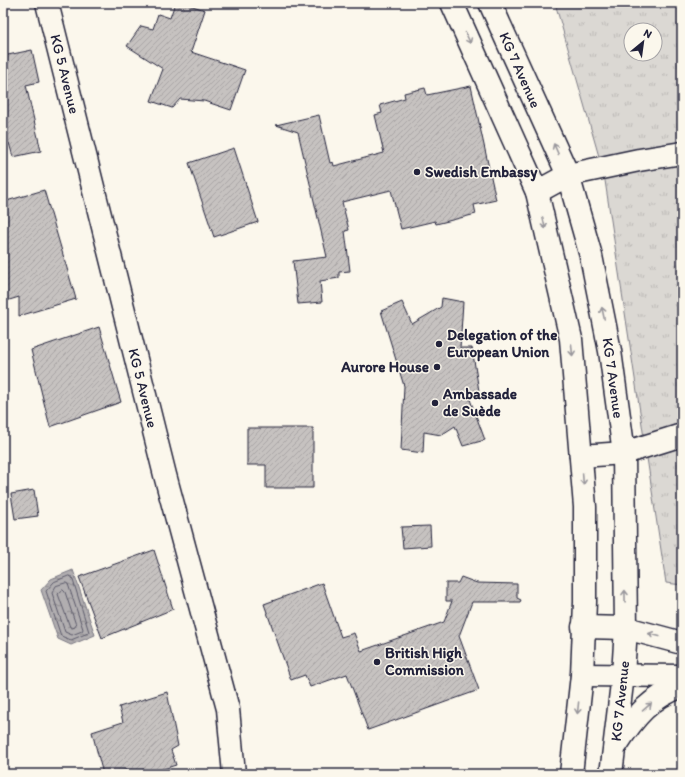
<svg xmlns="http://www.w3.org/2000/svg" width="685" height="777" viewBox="0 0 685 777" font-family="Itim,sans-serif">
<defs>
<pattern id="grass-tufts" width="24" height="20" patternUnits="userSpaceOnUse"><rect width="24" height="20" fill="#dbd8d3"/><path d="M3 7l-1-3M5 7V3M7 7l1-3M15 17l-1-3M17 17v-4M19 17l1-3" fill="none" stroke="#bcb9b6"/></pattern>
<pattern id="water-ripples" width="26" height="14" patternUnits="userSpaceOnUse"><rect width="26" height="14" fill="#b1aeb0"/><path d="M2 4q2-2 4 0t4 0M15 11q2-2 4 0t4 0" fill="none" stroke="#908d90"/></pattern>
<pattern id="building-hatch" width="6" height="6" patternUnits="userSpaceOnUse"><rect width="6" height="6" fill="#c6c2c0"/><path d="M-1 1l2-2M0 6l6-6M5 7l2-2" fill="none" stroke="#aaa6a6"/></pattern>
</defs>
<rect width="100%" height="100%" fill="#fbf7ec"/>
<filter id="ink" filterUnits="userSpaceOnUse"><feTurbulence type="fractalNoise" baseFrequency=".025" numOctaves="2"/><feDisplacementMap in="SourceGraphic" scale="8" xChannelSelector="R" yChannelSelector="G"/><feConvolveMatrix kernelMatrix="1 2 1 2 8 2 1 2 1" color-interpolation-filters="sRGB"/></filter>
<g filter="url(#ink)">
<path fill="url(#grass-tufts)" stroke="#7e7d87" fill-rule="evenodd" d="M 555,3 L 682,3 L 682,585 L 666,583 L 604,174 ZM 631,30 L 655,30 L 655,54 L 631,54 Z"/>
<path fill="url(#water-ripples)" stroke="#787681" d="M 73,570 L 95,635 L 71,645 L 58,639 L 41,590 L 51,579 Z"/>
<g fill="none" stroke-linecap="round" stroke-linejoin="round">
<g stroke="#5b5a6a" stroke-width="1">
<path d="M 69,576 L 72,577 L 89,632 L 88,633 L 71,640 L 61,636 L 46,591 L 54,582 Z"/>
<path d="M 66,583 L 68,584 L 83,629 L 82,631 L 72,635 L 65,632 L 52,593 L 56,586 Z"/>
<path d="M 63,590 L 65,592 L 76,625 L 75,627 L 72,628 L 70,627 L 58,594 L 60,592 Z"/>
</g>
</g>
<g fill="url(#building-hatch)" stroke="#22223b">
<path d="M 175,3 L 183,3 L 205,10 L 191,52 L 245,70 L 231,110 L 204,101 L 180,99 L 172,108 L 151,101 L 163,69 L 127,46 L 141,26 L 153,29 L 158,14 L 170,18 Z"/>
<path d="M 32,50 L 39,82 L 26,85 L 41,151 L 13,157 L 9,143 L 3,144 L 3,56 Z"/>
<path d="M 471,86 L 496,200 L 474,205 L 476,214 L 436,224 L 435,221 L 401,229 L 391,190 L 342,202 L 349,230 L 345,231 L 350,271 L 339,272 L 339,278 L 320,281 L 322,302 L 298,304 L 293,261 L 327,257 L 298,132 L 276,125 L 319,115 L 330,163 L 333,162 L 334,166 L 384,153 L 375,115 L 382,113 L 380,105 L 405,98 L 404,93 L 425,88 L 427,95 Z"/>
<path d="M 234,148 L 258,222 L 214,237 L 189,163 Z"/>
<path d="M 44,190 L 76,299 L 19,316 L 19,297 L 3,302 L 3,202 Z"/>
<path d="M 442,298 L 463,302 L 460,348 L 472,348 L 479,391 L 468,394 L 485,440 L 463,446 L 455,426 L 441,435 L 424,432 L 423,453 L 401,450 L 404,386 L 381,311 L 402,302 L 412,324 L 441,307 Z"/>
<path d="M 99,327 L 121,402 L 50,427 L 31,350 Z"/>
<path d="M 247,428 L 313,428 L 313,488 L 266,488 L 266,465 L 247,465 Z"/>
<path d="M 34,490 L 38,516 L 15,519 L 11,494 Z"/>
<path d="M 430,526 L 431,546 L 403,548 L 401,527 Z"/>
<path d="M 154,550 L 173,609 L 102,638 L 79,577 Z"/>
<path d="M 461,577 L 477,583 L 517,584 L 517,598 L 521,600 L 520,602 L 472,602 L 459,636 L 479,690 L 368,730 L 347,674 L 310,687 L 305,675 L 291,680 L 264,604 L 322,583 L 341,637 L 354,633 L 361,651 L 444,622 L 452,601 L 446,601 L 446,583 L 458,583 Z"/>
<path d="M 167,692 L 178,746 L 171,750 L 176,765 L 147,774 L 128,774 L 126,770 L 111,774 L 103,774 L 92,732 L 123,722 L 119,707 Z"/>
</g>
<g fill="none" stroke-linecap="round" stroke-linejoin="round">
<defs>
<g id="minor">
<path d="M 47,3 L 165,475 L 228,709 L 234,774"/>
<path d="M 537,192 L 568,175 L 639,160 L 682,153"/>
<path d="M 581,456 L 624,453 L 682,435"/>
<path d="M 583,627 L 626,628 L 682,643"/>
<path d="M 582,675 L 682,676"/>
</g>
<g id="major">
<path d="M 452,3 L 537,192 L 571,339 L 585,507 L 585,602 L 582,675 L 571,774"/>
<path d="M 490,3 L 568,175 L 591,256 L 610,351 L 624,453 L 626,628 L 623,675 L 611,774"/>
<path d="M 617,744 C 635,716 650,698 682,686"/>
</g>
</defs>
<use href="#minor" stroke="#22223b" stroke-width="25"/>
<use href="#major" stroke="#22223b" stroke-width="25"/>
<use href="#minor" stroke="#fbf7ec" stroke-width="22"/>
<use href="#major" stroke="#fbf7ec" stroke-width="22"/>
</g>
<defs><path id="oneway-shaft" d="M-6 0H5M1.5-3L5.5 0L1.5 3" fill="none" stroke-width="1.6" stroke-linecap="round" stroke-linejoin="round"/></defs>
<g stroke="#99979c">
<use href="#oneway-shaft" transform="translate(468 38) rotate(65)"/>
<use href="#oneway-shaft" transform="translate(556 149) rotate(-114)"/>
<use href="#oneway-shaft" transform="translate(544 223) rotate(77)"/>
<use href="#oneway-shaft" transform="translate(603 313) rotate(-102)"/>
<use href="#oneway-shaft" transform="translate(572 350) rotate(85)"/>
<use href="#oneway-shaft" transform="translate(583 479) rotate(86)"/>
<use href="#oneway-shaft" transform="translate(625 596) rotate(-91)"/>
<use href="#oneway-shaft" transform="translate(654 635) rotate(-165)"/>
<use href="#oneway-shaft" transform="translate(647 707) rotate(-41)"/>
<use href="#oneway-shaft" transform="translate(578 708) rotate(96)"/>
</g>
</g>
<g fill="#22223b" stroke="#fbf7ec" stroke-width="1.5">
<circle cx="417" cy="172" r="4"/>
<circle cx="439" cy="344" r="4"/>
<circle cx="437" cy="367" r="4"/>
<circle cx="435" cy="403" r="4"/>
<circle cx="377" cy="662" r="4"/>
</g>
<g text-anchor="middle" stroke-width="3" stroke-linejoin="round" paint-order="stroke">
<g font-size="15" fill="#22223b" stroke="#fbf7ec">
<text transform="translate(520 70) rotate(66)" y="5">KG 7 Avenue</text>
<text transform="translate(65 74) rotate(76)" y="5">KG 5 Avenue</text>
<text transform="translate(613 378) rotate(82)" y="5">KG 7 Avenue</text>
<text transform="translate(143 388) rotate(76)" y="5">KG 5 Avenue</text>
<text transform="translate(620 701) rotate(-84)" y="5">KG 7 Avenue</text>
</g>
<g font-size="15" font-weight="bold" fill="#22223b" stroke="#fbf7ec" text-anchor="start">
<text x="425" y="177">Swedish Embassy</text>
<text x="447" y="340">Delegation of the<tspan x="447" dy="17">European Union</tspan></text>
<text x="429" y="372" text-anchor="end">Aurore House</text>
<text x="443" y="399">Ambassade<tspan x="443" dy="17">de Suède</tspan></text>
<text x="385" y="658">British High<tspan x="385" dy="17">Commission</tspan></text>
</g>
</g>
<rect width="685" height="777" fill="none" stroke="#fbf7ec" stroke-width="16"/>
<rect x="8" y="8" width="669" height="761" fill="none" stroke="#22223b" stroke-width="1.5" filter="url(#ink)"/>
<g transform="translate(643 42) rotate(29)"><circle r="19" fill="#fbf7ec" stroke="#a4a2a5"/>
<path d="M0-3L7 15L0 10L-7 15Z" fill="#22223b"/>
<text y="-6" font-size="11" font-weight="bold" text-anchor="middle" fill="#22223b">N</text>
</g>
</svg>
